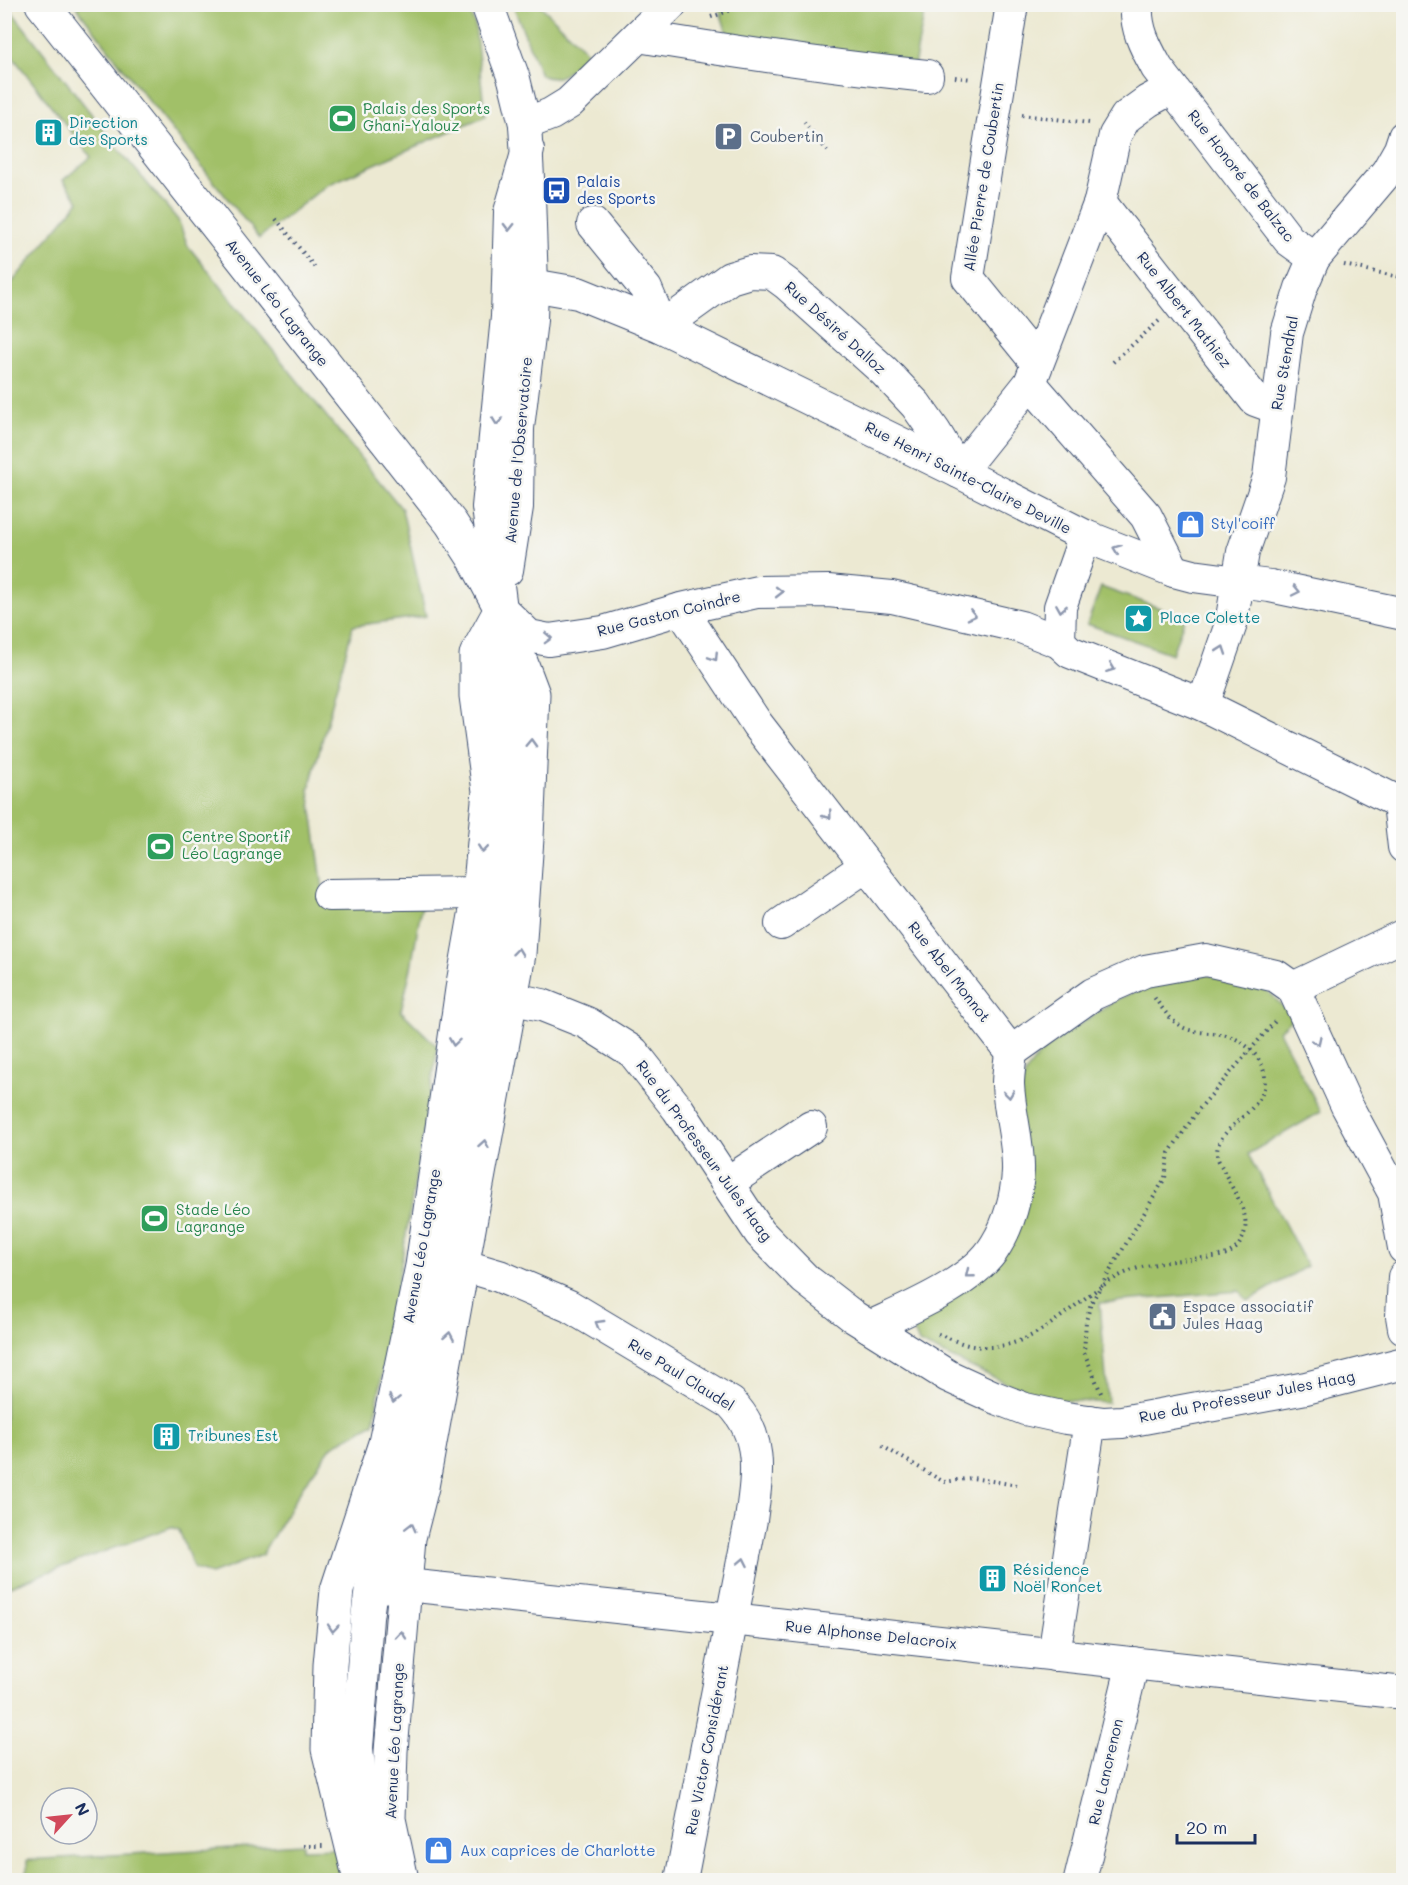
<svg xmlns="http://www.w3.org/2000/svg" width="1408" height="1885" viewBox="0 0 1408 1885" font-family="Mali,sans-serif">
<rect width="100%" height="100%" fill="#f6f6f2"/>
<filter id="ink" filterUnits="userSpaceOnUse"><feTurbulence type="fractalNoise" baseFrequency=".0167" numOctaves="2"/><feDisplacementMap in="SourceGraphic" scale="12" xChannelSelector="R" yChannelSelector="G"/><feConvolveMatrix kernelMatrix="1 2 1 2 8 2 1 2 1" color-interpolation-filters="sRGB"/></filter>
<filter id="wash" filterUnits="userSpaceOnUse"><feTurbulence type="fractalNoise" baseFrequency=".008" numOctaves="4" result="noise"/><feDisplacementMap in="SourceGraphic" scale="24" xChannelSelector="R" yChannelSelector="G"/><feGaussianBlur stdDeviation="1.35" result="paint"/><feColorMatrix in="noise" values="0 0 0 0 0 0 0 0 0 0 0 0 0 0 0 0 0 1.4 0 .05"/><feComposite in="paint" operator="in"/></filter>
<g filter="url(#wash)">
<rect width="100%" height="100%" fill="#ece9d2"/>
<g fill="#a1c068" stroke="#5e7863" stroke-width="1.5">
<path d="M 6,4 L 120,151 L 178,220 L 188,246 L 402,509 L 426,616 L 353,626 L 309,789 L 325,903 L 422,902 L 411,968 L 401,1011 L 438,1047 L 374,1423 L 332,1446 L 303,1486 L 262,1555 L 211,1574 L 194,1569 L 179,1530 L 171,1527 L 5,1588 L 5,291 L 79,201 L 63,180 L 91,157 L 5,47 L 4,5 Z"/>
<path d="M 75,5 L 467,5 L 475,25 L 485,116 L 327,185 L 259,238 L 136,85 Z"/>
<path d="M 513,5 L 540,5 L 587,52 C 575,65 561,86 541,75 Z"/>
<path d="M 718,5 L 926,5 L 914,66 L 729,40 Z"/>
<path d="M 1101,587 L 1185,617 L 1172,654 L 1087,624 Z"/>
<path d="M 1187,972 L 1253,981 L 1272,995 L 1293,1018 L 1279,1031 L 1321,1112 L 1248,1154 L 1307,1266 L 1248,1301 L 1239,1291 L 1100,1303 L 1108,1403 L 1061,1400 L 1012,1386 L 919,1343 L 914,1331 L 920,1314 L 995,1266 L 1020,1089 L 1027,1071 L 1038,1056 L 1065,1034 L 1118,999 L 1163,979 Z"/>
<path d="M 303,1844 L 303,1849 L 338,1848 L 339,1880 L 27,1880 L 27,1860 Z"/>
</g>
</g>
<g filter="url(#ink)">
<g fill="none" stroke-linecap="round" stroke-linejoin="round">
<defs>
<g id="minor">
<path d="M 487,4 L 514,79 L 525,124 L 529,196 L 532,285 L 531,320 L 518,428 L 517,507 L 507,570"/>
<path d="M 1012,4 L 968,278 L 1037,363"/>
<path d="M 1137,4 C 1135,29 1146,48 1157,68 L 1289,240 L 1314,258"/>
<path d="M 638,36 C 734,52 831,66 927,76"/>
<path d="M 525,124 L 551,114 L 569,103 L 671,4"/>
<path d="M 1404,137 L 1400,149 L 1387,172 L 1314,258 L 1301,288 L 1287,333 L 1269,477 L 1243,552 L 1238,582 L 1270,586 L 1404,614"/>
<path d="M 1100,202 L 1255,400 L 1277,408"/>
<path d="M 593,224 L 646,289 L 662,327 L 730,278 L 750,272 L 772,273 L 787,284 L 884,371 L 916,405 L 935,432 L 959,472 L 1030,383 L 1100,202 L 1115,135 L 1126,117 L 1148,101 L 1172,88"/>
<path d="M 532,285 L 578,293 L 662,327 L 959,472 L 1085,536 L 1174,571 L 1193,576 L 1238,582 L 1231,624 L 1203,705"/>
<path d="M 1030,383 L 1146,516 L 1174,571"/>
<path d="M 501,609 L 529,636 L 549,640 L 603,632 L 681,609 L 757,592 L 828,591 L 892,597 L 1021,627 L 1059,642 L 1070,652 L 1203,705 L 1404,805"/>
<path d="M 681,609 L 757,724 L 1011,1052 C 1010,1063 1008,1074 1008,1084 C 1009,1113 1019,1142 1018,1171 C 1017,1196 1009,1224 996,1245 C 975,1282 908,1309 870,1327"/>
<path d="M 1059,642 L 1060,607 L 1085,536"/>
<path d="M 1399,803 L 1404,847"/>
<path d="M 329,895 L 479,893"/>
<path d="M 781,924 L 866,866"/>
<path d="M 1293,988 L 1404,935"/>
<path d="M 487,993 L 542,1005 L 587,1023 L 633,1052 L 678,1109 L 760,1233 L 805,1279 L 854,1317 L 948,1376 L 994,1397 L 1025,1409 L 1066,1418 L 1104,1423 L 1122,1422 L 1306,1388 L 1404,1363"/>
<path d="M 1011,1052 L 1093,994 L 1145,971 L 1206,960 L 1276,976 L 1293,988 L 1347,1106 L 1394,1193 L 1404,1248"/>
<path d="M 727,1183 L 811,1127"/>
<path d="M 462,1265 L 499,1276 L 569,1306 L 731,1403 C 764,1437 757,1476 751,1520 L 681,1880"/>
<path d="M 1404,1277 L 1402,1316 L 1404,1328"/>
<path d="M 378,1587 L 406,1585 L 731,1619 L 1404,1693"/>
<path d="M 1054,1655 L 1090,1421"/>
<path d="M 380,1880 L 369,1838 L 360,1781 L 357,1748 L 367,1618 L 371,1588 L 408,1453 L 438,1262 L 476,1043 L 494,950 L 507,829 L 505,695 L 501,609 L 488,507 L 507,317 L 510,212 L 528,150"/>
<path d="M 1080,1880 L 1133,1663"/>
</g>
<g id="major">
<path d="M 42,4 L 451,523 L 475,560 L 501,609 L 533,694 L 527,838 L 519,954 L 422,1487 L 409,1538 L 391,1751 L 389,1819 L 402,1880"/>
<path d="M 360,1880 L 328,1749 L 330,1665 L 337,1590 L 385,1443 L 422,1266 L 462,989 L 479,893 L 489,791 L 476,696 L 476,655 L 501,609"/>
</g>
</defs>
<use href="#minor" stroke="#3a4b6f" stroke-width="34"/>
<use href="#major" stroke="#3a4b6f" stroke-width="35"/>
<g stroke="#3a4b6f" stroke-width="4" stroke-dasharray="1.5 4.5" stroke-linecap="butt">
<path d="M 711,17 L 749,4"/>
<path d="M 955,77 L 972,79"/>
<path d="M 1022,115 L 1089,123"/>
<path d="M 804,122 L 830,154"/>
<path d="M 276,219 L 316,269"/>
<path d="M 1344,265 L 1404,278"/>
<path d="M 1113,362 L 1159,321"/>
<path d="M 938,1334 C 949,1338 961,1344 973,1346 C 1045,1357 1082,1280 1146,1266 C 1161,1263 1176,1260 1191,1259 C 1201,1258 1213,1258 1223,1255 C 1228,1254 1235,1250 1238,1246 C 1258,1218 1233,1194 1222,1167 C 1220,1164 1217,1158 1217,1155 C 1215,1123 1273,1112 1264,1072 C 1260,1055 1243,1040 1226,1035 C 1212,1032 1195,1034 1182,1027 C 1171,1021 1161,1007 1154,997"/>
<path d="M 1101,1393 L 1084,1352 L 1086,1321 L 1091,1303 L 1165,1178 L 1169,1153 L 1199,1109 L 1277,1019"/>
<path d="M 882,1446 L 944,1482 L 972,1478 L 1017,1485"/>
<path d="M 303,1846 L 323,1846"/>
</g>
<use href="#minor" stroke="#fff" stroke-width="32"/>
<use href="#major" stroke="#fff" stroke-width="33"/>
</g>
<defs><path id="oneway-chevron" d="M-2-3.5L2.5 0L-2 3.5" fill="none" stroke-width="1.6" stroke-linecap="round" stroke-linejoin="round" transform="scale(1.5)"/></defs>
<g stroke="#8d97ae">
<use href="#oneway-chevron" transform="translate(509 227) rotate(91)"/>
<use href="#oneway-chevron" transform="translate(497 421) rotate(96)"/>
<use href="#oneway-chevron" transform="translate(1117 549) rotate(-159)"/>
<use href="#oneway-chevron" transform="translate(1296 591) rotate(12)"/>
<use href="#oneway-chevron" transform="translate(779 592)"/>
<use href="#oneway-chevron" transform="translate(1061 608) rotate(99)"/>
<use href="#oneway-chevron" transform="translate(972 615) rotate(13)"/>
<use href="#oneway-chevron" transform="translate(548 638) rotate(2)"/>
<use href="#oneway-chevron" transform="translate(1222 650) rotate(-71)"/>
<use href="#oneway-chevron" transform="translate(714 657) rotate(57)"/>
<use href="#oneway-chevron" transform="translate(1111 668) rotate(21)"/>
<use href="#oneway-chevron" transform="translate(531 743) rotate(-88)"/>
<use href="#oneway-chevron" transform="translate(828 815) rotate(51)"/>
<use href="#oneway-chevron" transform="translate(483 849) rotate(96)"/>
<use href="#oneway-chevron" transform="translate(518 952) rotate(-83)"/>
<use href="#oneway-chevron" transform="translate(1317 1041) rotate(65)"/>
<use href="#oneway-chevron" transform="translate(454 1042) rotate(98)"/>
<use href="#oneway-chevron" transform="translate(1009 1094) rotate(83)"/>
<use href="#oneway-chevron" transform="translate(484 1144) rotate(-80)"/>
<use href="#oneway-chevron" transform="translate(969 1274) rotate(141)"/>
<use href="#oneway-chevron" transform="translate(599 1324) rotate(-149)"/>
<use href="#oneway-chevron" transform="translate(449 1336) rotate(-80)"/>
<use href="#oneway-chevron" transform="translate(394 1399) rotate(102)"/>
<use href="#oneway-chevron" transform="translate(411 1527) rotate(-76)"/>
<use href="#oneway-chevron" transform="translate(743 1562) rotate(-79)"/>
<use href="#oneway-chevron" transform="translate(333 1628) rotate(95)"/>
<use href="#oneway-chevron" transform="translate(401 1635) rotate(-85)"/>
</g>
</g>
<defs>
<symbol id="stadium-square" viewBox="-11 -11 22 22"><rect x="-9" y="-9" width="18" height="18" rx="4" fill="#2e9e5b" stroke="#f6f6f2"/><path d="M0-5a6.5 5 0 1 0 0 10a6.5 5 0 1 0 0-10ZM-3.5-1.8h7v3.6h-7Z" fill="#fff"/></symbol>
<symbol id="building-square" viewBox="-11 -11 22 22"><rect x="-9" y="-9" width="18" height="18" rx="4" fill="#0f9aa8" stroke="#f6f6f2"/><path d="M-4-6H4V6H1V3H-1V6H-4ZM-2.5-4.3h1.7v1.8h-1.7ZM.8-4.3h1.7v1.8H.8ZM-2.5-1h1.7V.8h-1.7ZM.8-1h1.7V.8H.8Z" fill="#fff"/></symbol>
<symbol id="parking-square" viewBox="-11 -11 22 22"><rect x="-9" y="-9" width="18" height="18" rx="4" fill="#5c6f8a" stroke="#f6f6f2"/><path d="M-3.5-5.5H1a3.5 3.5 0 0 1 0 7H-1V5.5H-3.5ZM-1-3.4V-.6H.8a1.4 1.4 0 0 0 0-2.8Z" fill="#fff"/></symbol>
<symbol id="bus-square" viewBox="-11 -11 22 22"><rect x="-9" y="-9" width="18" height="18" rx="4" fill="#1a4fb4" stroke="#f6f6f2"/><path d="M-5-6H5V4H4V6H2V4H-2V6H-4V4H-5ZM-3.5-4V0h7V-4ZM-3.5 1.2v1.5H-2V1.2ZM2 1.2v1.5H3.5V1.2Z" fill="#fff"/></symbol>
<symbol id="shop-square" viewBox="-11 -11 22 22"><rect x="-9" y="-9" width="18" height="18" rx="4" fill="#3f7fe0" stroke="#f6f6f2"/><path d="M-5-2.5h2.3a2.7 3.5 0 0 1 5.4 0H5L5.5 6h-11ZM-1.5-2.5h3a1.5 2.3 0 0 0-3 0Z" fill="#fff"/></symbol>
<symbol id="sight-square" viewBox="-11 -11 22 22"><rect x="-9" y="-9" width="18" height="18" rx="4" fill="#0f9aa8" stroke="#f6f6f2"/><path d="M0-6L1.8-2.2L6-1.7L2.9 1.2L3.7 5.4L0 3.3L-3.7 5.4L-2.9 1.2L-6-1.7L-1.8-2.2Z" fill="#fff"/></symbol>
<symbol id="civic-square" viewBox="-11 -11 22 22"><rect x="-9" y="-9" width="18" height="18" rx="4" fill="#5c6f8a" stroke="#f6f6f2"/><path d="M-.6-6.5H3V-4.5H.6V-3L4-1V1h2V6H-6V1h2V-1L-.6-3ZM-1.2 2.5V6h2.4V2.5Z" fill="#fff"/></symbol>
</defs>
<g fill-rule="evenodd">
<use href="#stadium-square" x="326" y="102" width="33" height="33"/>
<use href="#building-square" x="32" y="116" width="33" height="33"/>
<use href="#parking-square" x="712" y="120" width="33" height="33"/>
<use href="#bus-square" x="540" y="174" width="33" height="33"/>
<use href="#shop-square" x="1174" y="508" width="33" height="33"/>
<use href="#sight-square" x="1122" y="602" width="33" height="33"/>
<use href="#stadium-square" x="144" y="830" width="33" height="33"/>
<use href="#stadium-square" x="138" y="1202" width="33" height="33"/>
<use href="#civic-square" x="1146" y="1300" width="33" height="33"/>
<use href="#building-square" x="150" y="1420" width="33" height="33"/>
<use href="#building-square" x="976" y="1562" width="33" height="33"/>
<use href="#shop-square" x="422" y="1834" width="33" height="33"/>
</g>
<g text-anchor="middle" stroke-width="5" stroke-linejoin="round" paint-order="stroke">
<g font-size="15" fill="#27864d" stroke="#f6f6f2" text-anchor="start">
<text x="363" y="114">Palais des Sports<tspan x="363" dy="17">Ghani-Yalouz</tspan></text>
<text x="182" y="842">Centre Sportif<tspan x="182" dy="17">Léo Lagrange</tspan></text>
<text x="176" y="1215">Stade Léo<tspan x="176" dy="17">Lagrange</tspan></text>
</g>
<g font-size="15" fill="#0d838f" stroke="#f6f6f2" text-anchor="start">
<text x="69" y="128">Direction<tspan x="69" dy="17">des Sports</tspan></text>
<text x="1160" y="623">Place Colette</text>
<text x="188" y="1441">Tribunes Est</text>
<text x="1013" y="1575">Résidence<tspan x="1013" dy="17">Noël Roncet</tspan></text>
</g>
<g font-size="15" fill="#4e5e75" stroke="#f6f6f2" text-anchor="start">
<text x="750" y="142">Coubertin</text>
<text x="1183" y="1312">Espace associatif<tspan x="1183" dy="17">Jules Haag</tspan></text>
</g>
<g font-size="15" fill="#1b2f5e" stroke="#f6f6f2">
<text transform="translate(1241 176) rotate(52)" y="5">Rue Honoré de Balzac</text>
<text transform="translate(984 177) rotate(-81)" y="5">Allée Pierre de Coubertin</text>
<text transform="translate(277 303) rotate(52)" y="5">Avenue Léo Lagrange</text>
<text transform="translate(1184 310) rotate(52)" y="5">Rue Albert Mathiez</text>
<text transform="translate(835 328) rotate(42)" y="5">Rue Désiré Dalloz</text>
<text transform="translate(1285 363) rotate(-80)" y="5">Rue Stendhal</text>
<text transform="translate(519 450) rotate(-85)" y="5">Avenue de l'Observatoire</text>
<text transform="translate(968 478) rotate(27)" y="5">Rue Henri Sainte-Claire Deville</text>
<text transform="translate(669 614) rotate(-14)" y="5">Rue Gaston Coindre</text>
<text transform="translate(949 972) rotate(52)" y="5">Rue Abel Monnot</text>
<text transform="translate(704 1151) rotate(54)" y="5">Rue du Professeur Jules Haag</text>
<text transform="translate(422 1246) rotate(-80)" y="5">Avenue Léo Lagrange</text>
<text transform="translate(681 1375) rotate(32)" y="5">Rue Paul Claudel</text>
<text transform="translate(1247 1397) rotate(-11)" y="5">Rue du Professeur Jules Haag</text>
<text transform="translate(871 1635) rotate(6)" y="5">Rue Alphonse Delacroix</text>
<text transform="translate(395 1741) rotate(-87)" y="5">Avenue Léo Lagrange</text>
<text transform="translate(707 1750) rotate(-79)" y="5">Rue Victor Considérant</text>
<text transform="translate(1106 1772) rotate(-77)" y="5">Rue Lancrenon</text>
</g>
<g font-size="15" fill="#164399" stroke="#f6f6f2" text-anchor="start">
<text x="577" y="187">Palais<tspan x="577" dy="17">des Sports</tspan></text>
</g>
<g font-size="15" fill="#366cbe" stroke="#f6f6f2" text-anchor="start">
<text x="1211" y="529">Styl'coiff</text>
<text x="460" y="1856">Aux caprices de Charlotte</text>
</g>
</g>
<rect width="1408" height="1885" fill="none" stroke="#f6f6f2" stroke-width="24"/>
<g transform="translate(69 1816) rotate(63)"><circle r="28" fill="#f6f6f2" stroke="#9ea6b7" stroke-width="1.5"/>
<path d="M0-4.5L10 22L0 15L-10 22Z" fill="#d1495b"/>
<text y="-9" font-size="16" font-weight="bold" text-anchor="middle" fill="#1b2f5e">N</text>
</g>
<path d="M1177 1834v9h78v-9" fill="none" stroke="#1b2f5e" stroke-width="3"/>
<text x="1186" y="1834" font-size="18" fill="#1b2f5e" stroke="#f6f6f2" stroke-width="4.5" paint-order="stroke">20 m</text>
</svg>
